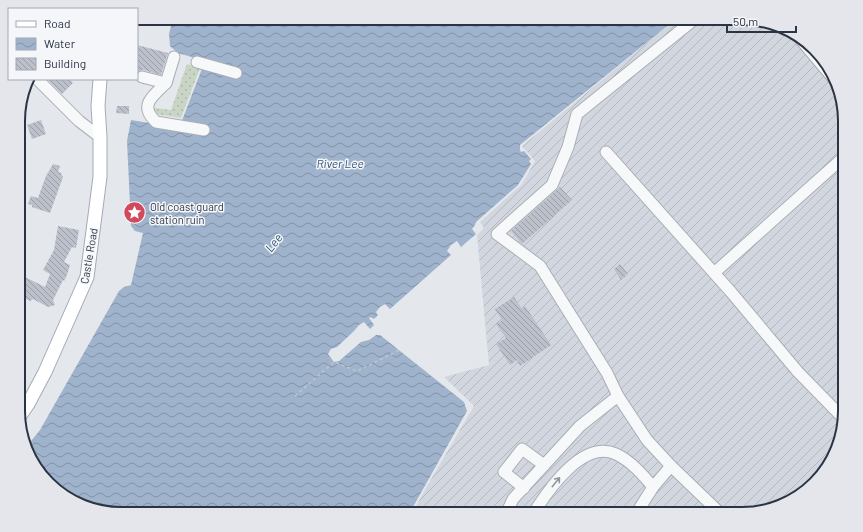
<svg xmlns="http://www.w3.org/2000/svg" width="863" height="532" viewBox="0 0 863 532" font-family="Barlow,sans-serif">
<defs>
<pattern id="industrial-furrows" width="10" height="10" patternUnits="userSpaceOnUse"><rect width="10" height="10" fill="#d2d6de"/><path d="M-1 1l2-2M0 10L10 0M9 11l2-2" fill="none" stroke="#b4b8c0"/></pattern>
<pattern id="grass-dots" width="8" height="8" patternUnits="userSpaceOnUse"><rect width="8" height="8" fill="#c9d6c5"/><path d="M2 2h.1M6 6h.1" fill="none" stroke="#adb8ab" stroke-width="1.8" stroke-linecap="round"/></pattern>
<pattern id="water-waves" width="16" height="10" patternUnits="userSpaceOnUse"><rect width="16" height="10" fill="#9fb4cc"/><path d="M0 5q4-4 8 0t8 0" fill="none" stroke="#8293a7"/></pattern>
<pattern id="building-back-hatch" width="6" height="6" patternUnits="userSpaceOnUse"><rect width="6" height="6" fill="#bbc0ca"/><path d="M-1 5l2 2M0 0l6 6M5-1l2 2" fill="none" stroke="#989da6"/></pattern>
</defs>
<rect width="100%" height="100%" fill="#e4e7ec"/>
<path fill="url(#industrial-furrows)" d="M 677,18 L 742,18 L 799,35 L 831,70 L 845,114 L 845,417 L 828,468 L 793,500 L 748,514 L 412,514 L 427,486 L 474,406 L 444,377 L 489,365 L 477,235 L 484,228 L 480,222 L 522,184 L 535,161 L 522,146 Z"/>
<path fill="url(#grass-dots)" d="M 187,64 L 200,68 L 181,118 L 155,114 L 152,109 L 154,108 L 171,110 Z"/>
<path fill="url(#water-waves)" d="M 173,18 L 677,18 L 520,145 L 520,150 L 521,152 L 524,151 L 531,159 L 529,161 L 531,164 L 518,185 L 476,222 L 475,225 L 472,229 L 476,234 L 461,247 L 457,241 L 451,245 L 447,251 L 451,255 L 390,309 L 385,304 L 380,307 L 376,312 L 378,315 L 374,319 L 370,317 L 369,318 L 374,325 L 370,329 L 364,322 L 359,325 L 354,331 L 337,347 L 331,349 L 328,354 L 334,362 L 339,361 L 361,342 L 369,340 L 376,335 L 380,335 L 464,402 L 467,411 L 409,514 L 121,514 L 64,497 L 35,468 L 27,446 L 40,430 L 119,291 L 124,287 L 131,285 L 143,233 L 135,231 L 131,226 L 127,141 L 131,120 L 204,132 L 181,123 L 203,66 L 236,70 L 178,53 L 170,46 L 169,34 Z"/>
<g fill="url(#building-back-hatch)">
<path d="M 137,45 L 168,53 L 161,75 L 143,70 L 137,72 Z"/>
<path d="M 47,79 L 69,79 L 73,83 L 62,94 Z"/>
<path d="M 117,106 L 129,106 L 129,114 L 116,113 Z"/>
<path d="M 41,120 L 46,134 L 32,139 L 27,125 Z"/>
<path d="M 53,164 L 60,166 L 58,172 L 62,173 L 61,175 L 63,177 L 50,213 L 32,207 L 32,205 L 28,204 L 31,196 L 38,198 L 46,176 Z"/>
<path d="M 560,187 L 572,200 L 522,244 L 511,231 Z"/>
<path d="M 58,226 L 79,230 L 76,248 L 72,247 L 64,262 L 70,265 L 67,275 L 64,281 L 63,280 L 53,300 L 55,305 L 48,307 L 33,299 L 30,301 L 19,295 L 19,284 L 23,276 L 45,287 L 50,274 L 43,270 L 54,250 Z"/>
<path d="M 620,264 L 628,274 L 621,280 L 614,269 Z"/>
<path d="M 514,297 L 522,309 L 525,306 L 551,345 L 520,366 L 517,360 L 510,365 L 496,344 L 506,338 L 496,324 L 502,320 L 495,309 Z"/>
</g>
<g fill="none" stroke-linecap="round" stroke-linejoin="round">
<defs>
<g id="minor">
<path d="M 696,18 L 577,114 L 568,147 L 552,185 L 497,234 L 540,266 L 607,373 L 618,396 L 647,440 L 671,466 L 721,514"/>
<path d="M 796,34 L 833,78"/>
<path d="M 197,62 L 236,73"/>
<path d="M 142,77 L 166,83 L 174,57"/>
<path d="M 37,79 L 79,121 L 100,137"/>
<path d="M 166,83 C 153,96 138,105 156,122 L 204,130"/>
<path d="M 606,152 L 731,292 L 798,372 L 844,419"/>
<path d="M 714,273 L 845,156"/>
<path d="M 524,488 L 504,472 L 522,449 L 544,465"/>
<path d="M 506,514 L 513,499 L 580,426 L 618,396"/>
<path d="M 533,514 C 548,490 583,439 616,454 C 631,461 643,475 653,487"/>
<path d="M 636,514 L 653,487 L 671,466"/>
</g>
<path id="major" d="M 19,417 L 28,404 L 45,372 L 87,277 L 100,177 L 100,137 L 98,106 L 100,79"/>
</defs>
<use href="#minor" stroke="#a9aeb7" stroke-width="13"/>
<use href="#major" stroke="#a3abb8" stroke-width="15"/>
<path stroke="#c2c5cb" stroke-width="1.5" stroke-dasharray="3 3" stroke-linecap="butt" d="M 295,396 L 334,362 L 357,371 L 400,350"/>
<use href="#minor" stroke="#f7f8fa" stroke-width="11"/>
<use href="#major" stroke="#fff" stroke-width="13"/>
</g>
<defs><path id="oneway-shaft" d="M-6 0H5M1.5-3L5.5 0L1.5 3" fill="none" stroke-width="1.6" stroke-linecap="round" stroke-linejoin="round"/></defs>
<use stroke="#9196a0" href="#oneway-shaft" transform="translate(556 482) rotate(-51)"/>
<defs>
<symbol id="sight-disc" viewBox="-11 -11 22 22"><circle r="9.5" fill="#d1495b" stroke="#f4f6f9"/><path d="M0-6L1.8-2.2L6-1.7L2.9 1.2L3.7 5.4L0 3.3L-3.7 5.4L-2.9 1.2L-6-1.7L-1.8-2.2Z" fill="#fff"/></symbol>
</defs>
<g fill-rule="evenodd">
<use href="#sight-disc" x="122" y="200" width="25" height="25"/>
</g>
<g text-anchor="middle" stroke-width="3" stroke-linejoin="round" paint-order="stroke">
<g font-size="11" fill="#2b3445" stroke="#f4f6f9" text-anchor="start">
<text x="150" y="211">Old coast guard<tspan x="150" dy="13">station ruin</tspan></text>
</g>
<g font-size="11" fill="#2b3445" stroke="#f4f6f9">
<text transform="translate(89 256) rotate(-80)" y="4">Castle Road</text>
</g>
<g font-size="12" font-style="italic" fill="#34527a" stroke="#f4f6f9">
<text x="340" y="168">River Lee</text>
<text transform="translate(274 243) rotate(-52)" y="4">Lee</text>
</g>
</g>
<path d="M0 0H863V532H0ZM121 25H742A96 96 0 0 1 838 121V411A96 96 0 0 1 742 507H121A96 96 0 0 1 25 411V121A96 96 0 0 1 121 25Z" fill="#e4e6eb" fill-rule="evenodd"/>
<path fill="none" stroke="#2b3445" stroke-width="2" d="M121 25H742A96 96 0 0 1 838 121V411A96 96 0 0 1 742 507H121A96 96 0 0 1 25 411V121A96 96 0 0 1 121 25Z"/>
<rect x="8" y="8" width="130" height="72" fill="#f4f6f9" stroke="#a4a8b1"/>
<rect x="16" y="21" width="20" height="6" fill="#ffffff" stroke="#a4a8b1"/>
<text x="44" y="28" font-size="12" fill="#2b3445">Road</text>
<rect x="16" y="38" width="20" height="12" fill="url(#water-waves)" stroke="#a4a8b1"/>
<text x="44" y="48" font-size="12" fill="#2b3445">Water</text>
<rect x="16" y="58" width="20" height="12" fill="url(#building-back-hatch)" stroke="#a4a8b1"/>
<text x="44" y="68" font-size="12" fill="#2b3445">Building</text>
<path d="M727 26v6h69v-6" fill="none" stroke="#2b3445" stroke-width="2"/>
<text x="733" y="26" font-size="12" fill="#2b3445" stroke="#f4f6f9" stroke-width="3" paint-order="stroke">50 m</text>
</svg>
